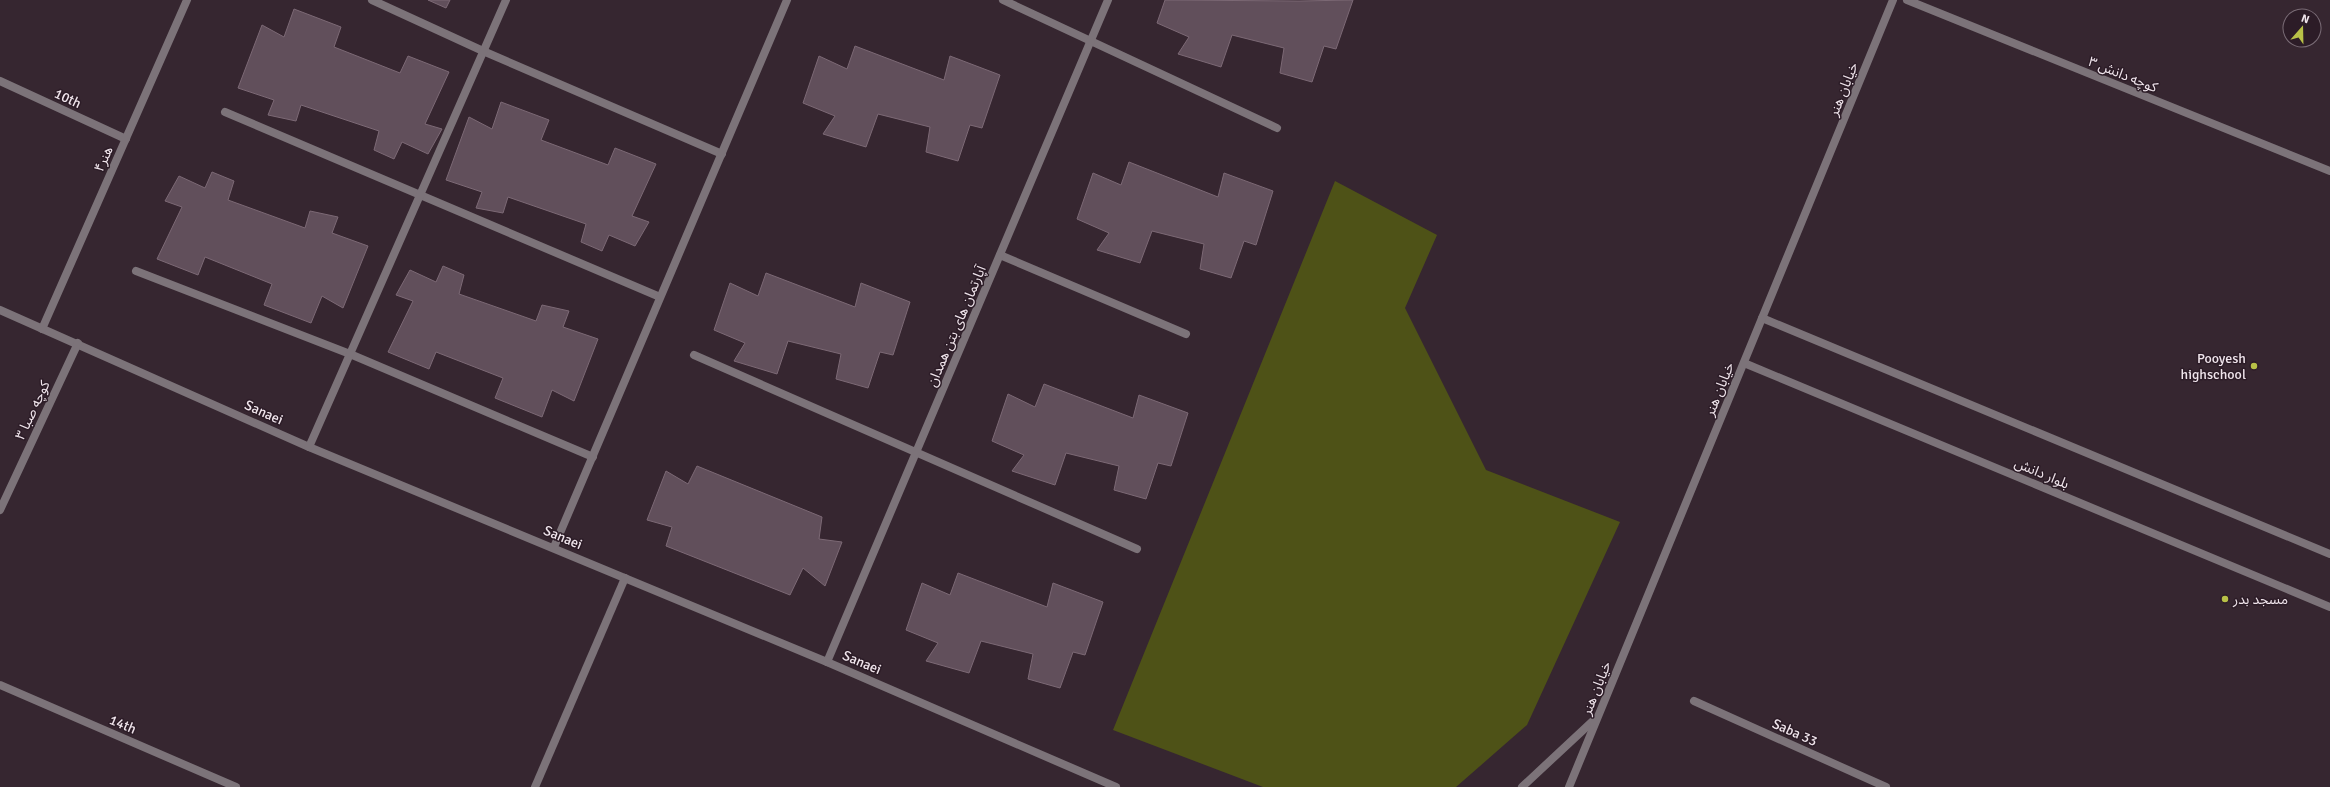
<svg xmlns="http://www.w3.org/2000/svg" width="2330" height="787" viewBox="0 0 2330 787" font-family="Signika,'Noto Sans Arabic',sans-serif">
<rect width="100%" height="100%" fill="#362630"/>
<path fill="#4e5217" d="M 1335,181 L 1437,235 L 1405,308 L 1486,470 L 1620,522 L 1527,725 L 1456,787 L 1263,787 L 1113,730 Z"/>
<g fill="#614f5b" stroke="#7c6975">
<path d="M 428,0 L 450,0 L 446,8 Z"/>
<path d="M 1165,0 L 1299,1 L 1353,0 L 1336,49 L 1324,46 L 1312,82 L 1280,73 L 1284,48 L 1232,35 L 1221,67 L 1178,54 L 1189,37 L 1157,23 Z"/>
<path d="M 294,9 L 341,27 L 334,47 L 400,73 L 408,56 L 449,72 L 425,124 L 442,129 L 428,154 L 402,142 L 394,159 L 374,150 L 379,131 L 301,105 L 296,121 L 268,115 L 274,100 L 238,88 L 262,25 L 284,37 Z"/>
<path d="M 855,46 L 944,80 L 950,56 L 1000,75 L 982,128 L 970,125 L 958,161 L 926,152 L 930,127 L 878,114 L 866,147 L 823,134 L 835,116 L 803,103 L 819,56 L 847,69 Z"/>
<path d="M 501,102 L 549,120 L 541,140 L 608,165 L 615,148 L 656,164 L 632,216 L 649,222 L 635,246 L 609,235 L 602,251 L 581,242 L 586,224 L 508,197 L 503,213 L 476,208 L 482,192 L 446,180 L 469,117 L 492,129 Z"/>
<path d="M 1129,162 L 1218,197 L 1224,173 L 1273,191 L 1256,245 L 1244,241 L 1231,278 L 1200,269 L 1204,244 L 1152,231 L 1140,263 L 1097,250 L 1109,233 L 1077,219 L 1093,173 L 1121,185 Z"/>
<path d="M 212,172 L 234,181 L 228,200 L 305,228 L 310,211 L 338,217 L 332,233 L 368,246 L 343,308 L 322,296 L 311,323 L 264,305 L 272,284 L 205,257 L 198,275 L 157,259 L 182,207 L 165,201 L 179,176 L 205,188 Z"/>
<path d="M 443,266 L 464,275 L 459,294 L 536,321 L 542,305 L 569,311 L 563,327 L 598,339 L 574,401 L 552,390 L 542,417 L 495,398 L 503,378 L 436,352 L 429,369 L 388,352 L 413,301 L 396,295 L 410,270 L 436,282 Z"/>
<path d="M 766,273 L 855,307 L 861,283 L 910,302 L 893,355 L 880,352 L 868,388 L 836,379 L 841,354 L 788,341 L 777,374 L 734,361 L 745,343 L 714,330 L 730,283 L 758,296 Z"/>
<path d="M 1044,384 L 1133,418 L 1139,395 L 1188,413 L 1171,466 L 1158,463 L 1146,499 L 1114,490 L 1119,466 L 1066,453 L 1055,485 L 1012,471 L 1024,455 L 992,441 L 1008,394 L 1035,407 Z"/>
<path d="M 697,466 L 822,517 L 819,539 L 842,542 L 825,586 L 803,568 L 790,595 L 666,546 L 672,527 L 647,520 L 666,471 L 688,484 Z"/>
<path d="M 958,573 L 1047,607 L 1053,583 L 1103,602 L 1085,655 L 1073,652 L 1060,688 L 1028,679 L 1033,654 L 981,641 L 969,673 L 926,661 L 938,643 L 906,630 L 922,583 L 950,595 Z"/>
</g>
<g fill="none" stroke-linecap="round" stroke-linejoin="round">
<g stroke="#7c7379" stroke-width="8">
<path d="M 372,0 L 483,51 L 722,154"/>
<path d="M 1003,0 L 1277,128"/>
<path d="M 225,112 L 660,297"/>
<path d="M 1000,255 L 1186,334"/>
<path d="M 136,271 L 350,354 L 593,457"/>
<path d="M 694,355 L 1137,549"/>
</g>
<g stroke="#7c7379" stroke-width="8">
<path d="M 1907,0 L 2330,171"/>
<path d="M 0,81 L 126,139"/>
<path d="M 0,310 L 309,447 L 827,662 L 1116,787"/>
<path d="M 1762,318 L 2330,554"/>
<path d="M 42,329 L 187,0"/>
<path d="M 1744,363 L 2330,607"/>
<path d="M 309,447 L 506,0"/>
<path d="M 0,510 L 78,343"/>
<path d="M 554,547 L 787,0"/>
<path d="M 827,662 L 1108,0"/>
<path d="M 0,685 L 236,787"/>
<path d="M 1694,701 L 1886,787"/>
<path d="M 535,787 L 625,578"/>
<path d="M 1522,787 L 1595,719"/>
<path d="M 1569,787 L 1893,0"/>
</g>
</g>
<g fill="#b8c147" stroke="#2c1c27" stroke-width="1.5">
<circle cx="2254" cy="366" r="4"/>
<circle cx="2225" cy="599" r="4"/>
</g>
<g text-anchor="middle" stroke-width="3" stroke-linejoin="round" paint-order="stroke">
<g font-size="14" fill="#f0e5ec" stroke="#2c1c27">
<text transform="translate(2123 74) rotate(22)" y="5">کوچه دانش ۳</text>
<text transform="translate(1843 89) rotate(-68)" y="5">خیابان هنر</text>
<text transform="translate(68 98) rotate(25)" y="5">10th</text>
<text transform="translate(103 159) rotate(-66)" y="5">هنر۴</text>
<text transform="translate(956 326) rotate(-67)" y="5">آپارتمان های بتن همدان</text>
<text transform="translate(1719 389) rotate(-68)" y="5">خیابان هنر</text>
<text transform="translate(32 410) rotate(-65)" y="5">کوچه صبا ۳</text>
<text transform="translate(264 412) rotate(24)" y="5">Sanaei</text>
<text transform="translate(2042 473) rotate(23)" y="5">بلوار دانش</text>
<text transform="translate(563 537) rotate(23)" y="5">Sanaei</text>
<text transform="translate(862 662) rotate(23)" y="5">Sanaei</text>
<text transform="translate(1596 688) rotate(-68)" y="5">خیابان هنر</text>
<text transform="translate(123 724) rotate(23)" y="5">14th</text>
<text transform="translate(1795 732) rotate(24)" y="5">Saba 33</text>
</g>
<g font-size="14" fill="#f0e5ec" stroke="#2c1c27" text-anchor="end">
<text x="2246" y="363">Pooyesh<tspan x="2246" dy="16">highschool</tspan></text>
<text x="2233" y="604" text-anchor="start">مسجد بدر</text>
</g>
</g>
<g transform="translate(2302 28) rotate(20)"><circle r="19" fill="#2c1c27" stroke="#7a6c76"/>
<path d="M0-3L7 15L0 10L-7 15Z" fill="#b8c147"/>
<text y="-6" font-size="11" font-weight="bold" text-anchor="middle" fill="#f0e5ec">N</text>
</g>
</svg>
